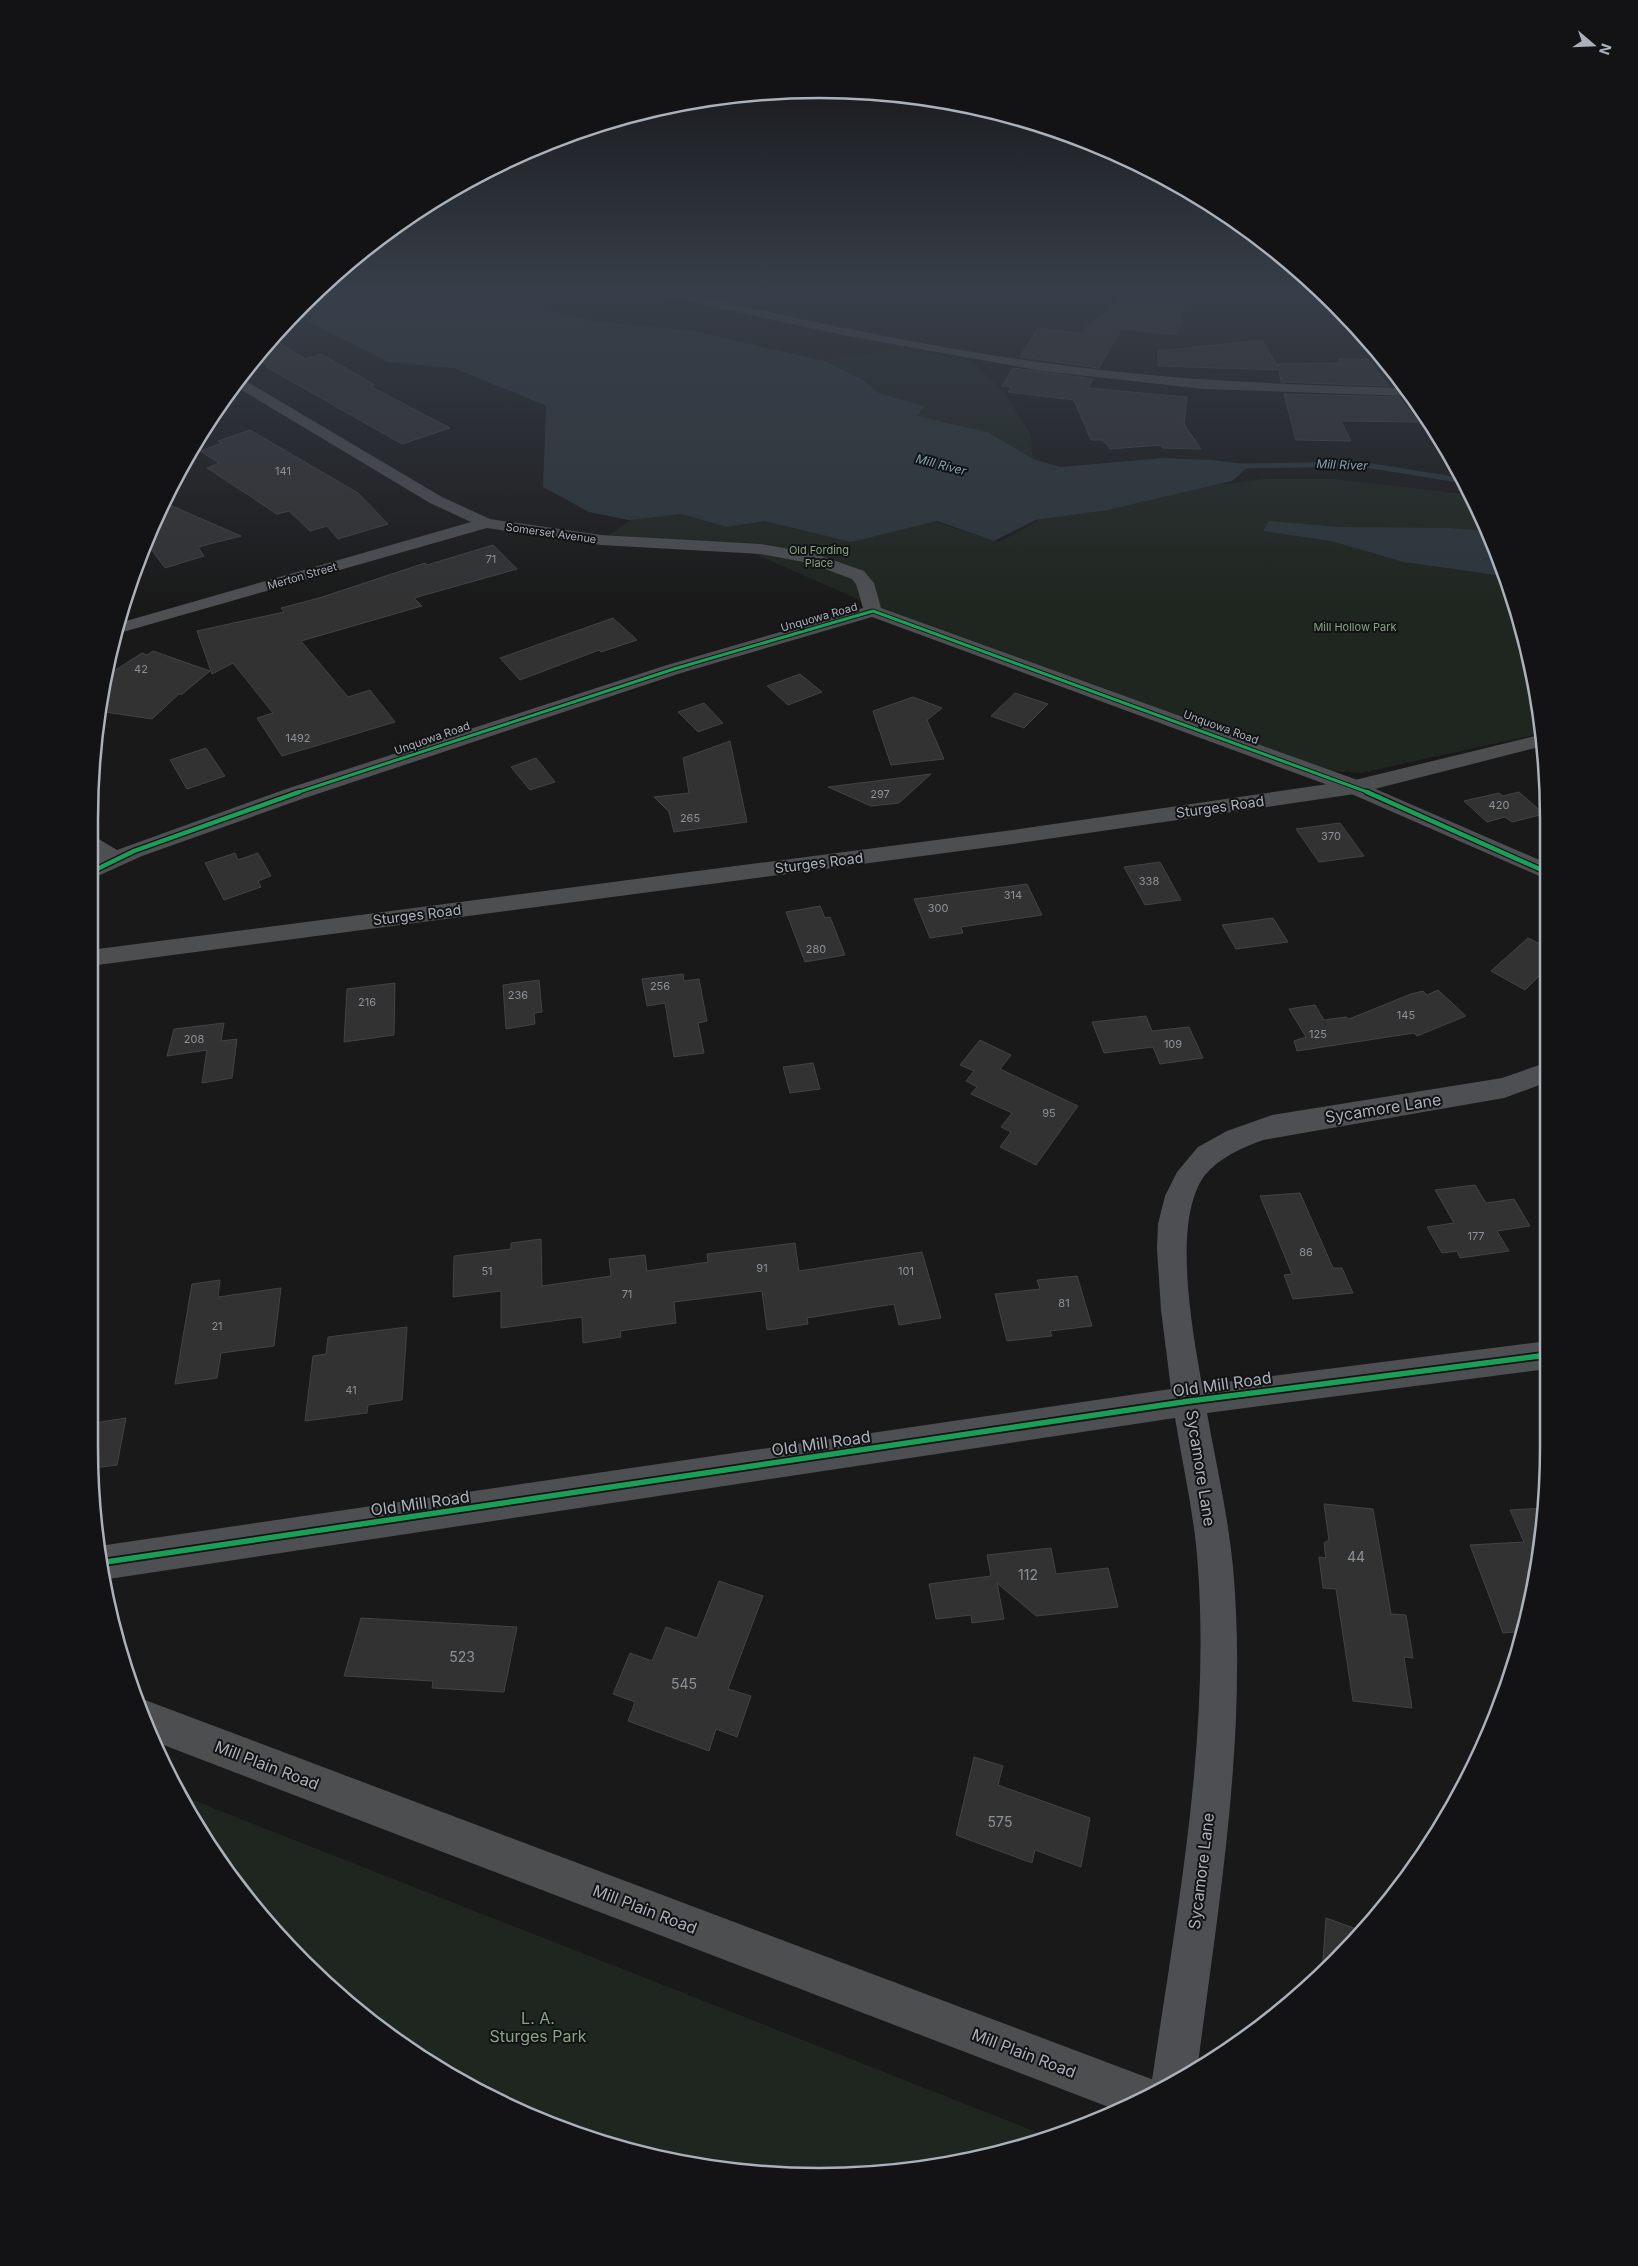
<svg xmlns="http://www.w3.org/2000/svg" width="1638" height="2266" viewBox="0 0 1638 2266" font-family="Inter,sans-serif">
<rect width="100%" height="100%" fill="#191919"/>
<g fill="#1f261f">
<path d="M 900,349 L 972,361 L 1005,394 L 1031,435 L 1033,459 L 988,432 L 916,416 L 925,406 L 879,393 L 863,380 L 824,361 Z"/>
<path d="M 1264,479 L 1335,479 L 1472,495 L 1494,539 L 1543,723 L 1543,733 L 1361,773 L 1333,771 L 896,621 L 855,598 L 735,545 L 609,535 L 633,518 L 681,514 L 721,526 L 768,520 L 935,522 L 999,542 L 1039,520 L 1209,486 Z"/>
<path d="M 178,1793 L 213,1808 L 1049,2137 L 1008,2152 L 915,2171 L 819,2177 L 723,2171 L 630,2152 L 496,2102 L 414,2054 L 337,1996 L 212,1852 Z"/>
</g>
<g fill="#2c363b">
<path d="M 317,290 L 522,290 L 545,309 L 593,321 L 694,331 L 824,361 L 863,380 L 879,393 L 925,406 L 917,416 L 988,432 L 1033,459 L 1060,467 L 1163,458 L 1212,460 L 1250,465 L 1232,481 L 1107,510 L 1036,520 L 994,541 L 937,521 L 851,542 L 765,521 L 726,527 L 681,514 L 629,520 L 589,512 L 543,487 L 546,406 L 454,368 L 388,362 L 293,314 Z"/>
<path d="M 1269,521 L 1338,527 L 1448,528 L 1490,531 L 1503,576 L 1404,562 L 1331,541 L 1263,531 Z"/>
</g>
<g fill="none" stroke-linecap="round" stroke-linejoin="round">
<path stroke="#2c363b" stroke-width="5" d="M 1237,466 L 1360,464 L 1465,481"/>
</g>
<g fill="#323233" stroke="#414345">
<path d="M 1134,290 L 1142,290 L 1136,301 L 1185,305 L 1177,335 L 1121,329 L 1099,368 L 1020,357 L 1038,328 L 1083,334 L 1088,326 L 1114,306 L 1116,299 L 1122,300 Z"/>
<path d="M 1262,340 L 1278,367 L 1277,364 L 1341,363 L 1338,359 L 1368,359 L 1389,386 L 1281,382 L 1279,370 L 1158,366 L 1158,351 Z"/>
<path d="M 278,343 L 306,359 L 321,354 L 375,385 L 370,386 L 450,428 L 402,444 L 266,367 L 269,366 L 256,358 L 263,347 Z"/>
<path d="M 1013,368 L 1093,379 L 1088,388 L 1187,397 L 1184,424 L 1201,449 L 1162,448 L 1162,445 L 1110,449 L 1103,440 L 1091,440 L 1074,400 L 1008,392 L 1011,387 L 1002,386 Z"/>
<path d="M 1284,394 L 1399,397 L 1418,422 L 1341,421 L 1351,441 L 1296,440 Z"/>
<path d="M 250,430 L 358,493 L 388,524 L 338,539 L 327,526 L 310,531 L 289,511 L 277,514 L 207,468 L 219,463 L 200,451 L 222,443 L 218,441 Z"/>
<path d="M 163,502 L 241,536 L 198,547 L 204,556 L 165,568 L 144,540 Z"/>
<path d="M 493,545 L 517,569 L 414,598 L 422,606 L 301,641 L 348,697 L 370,690 L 395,722 L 282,756 L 257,718 L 273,713 L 233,663 L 212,674 L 197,631 L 284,612 L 281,608 L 319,598 L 425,563 L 427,565 Z"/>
<path d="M 613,618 L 637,640 L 601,652 L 599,650 L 520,680 L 500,658 Z"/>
<path d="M 153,651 L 210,671 L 181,695 L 180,693 L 152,719 L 99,711 L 103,678 L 142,653 L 147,655 Z"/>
<path d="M 800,674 L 822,692 L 788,705 L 767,686 Z"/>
<path d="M 1015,693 L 1048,704 L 1024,728 L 991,716 Z"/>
<path d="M 913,697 L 942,708 L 927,720 L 944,759 L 891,765 L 873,711 Z"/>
<path d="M 704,703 L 723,723 L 698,732 L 678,712 Z"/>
<path d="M 730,741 L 747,822 L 674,832 L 669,812 L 654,797 L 689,793 L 683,758 Z"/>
<path d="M 206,748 L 225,776 L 187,789 L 170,760 Z"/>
<path d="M 536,758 L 555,782 L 530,790 L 511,767 Z"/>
<path d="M 931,774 L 899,803 L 871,806 L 828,787 Z"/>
<path d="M 1519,792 L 1544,814 L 1512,822 L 1505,817 L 1487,822 L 1464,801 L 1499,793 L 1503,796 Z"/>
<path d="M 1340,823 L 1364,856 L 1319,862 L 1296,829 Z"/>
<path d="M 235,853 L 238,860 L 258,853 L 271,876 L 258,881 L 261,887 L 224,900 L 205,863 Z"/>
<path d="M 1160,862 L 1181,900 L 1145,905 L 1124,867 Z"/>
<path d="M 1027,884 L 1042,915 L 961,927 L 963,933 L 930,938 L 914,899 Z"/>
<path d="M 820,906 L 825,918 L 830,917 L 845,955 L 805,962 L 786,912 Z"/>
<path d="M 1273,918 L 1288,942 L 1236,949 L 1222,925 Z"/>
<path d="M 1528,938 L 1544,946 L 1544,971 L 1525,990 L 1491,971 Z"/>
<path d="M 683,974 L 684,981 L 699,979 L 707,1021 L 698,1023 L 704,1053 L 674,1057 L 665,1003 L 647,1006 L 642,979 Z"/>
<path d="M 539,980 L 542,1012 L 534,1013 L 535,1024 L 506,1029 L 503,985 Z"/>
<path d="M 395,983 L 394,1035 L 344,1042 L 347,989 Z"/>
<path d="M 1438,990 L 1466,1016 L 1417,1036 L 1414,1033 L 1297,1051 L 1294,1041 L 1306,1037 L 1289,1009 L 1315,1005 L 1324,1020 L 1346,1017 L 1349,1019 L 1411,994 L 1423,991 L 1427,995 Z"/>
<path d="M 1146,1016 L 1152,1031 L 1189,1027 L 1203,1058 L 1160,1064 L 1153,1047 L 1104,1053 L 1092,1022 Z"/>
<path d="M 224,1023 L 221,1041 L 237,1039 L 232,1078 L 202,1083 L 207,1050 L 167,1056 L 174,1029 Z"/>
<path d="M 980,1040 L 1011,1055 L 1000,1069 L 1078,1106 L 1036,1165 L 1000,1147 L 1011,1132 L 1001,1127 L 1012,1113 L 971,1094 L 977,1087 L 966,1081 L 974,1071 L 960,1065 Z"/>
<path d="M 813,1063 L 820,1089 L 790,1093 L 783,1067 Z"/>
<path d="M 1475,1185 L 1486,1203 L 1514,1199 L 1530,1226 L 1497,1231 L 1509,1251 L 1460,1258 L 1457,1251 L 1442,1253 L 1427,1227 L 1454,1223 L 1435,1190 Z"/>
<path d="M 1300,1193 L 1333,1268 L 1342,1268 L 1353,1293 L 1293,1299 L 1284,1275 L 1292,1274 L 1260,1196 Z"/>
<path d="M 541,1239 L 542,1286 L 611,1276 L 609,1259 L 645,1255 L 647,1271 L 708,1262 L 707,1254 L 795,1243 L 799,1271 L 922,1252 L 941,1318 L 899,1325 L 894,1304 L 807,1318 L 808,1324 L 767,1330 L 762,1291 L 674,1302 L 676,1323 L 620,1331 L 621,1337 L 583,1343 L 582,1317 L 501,1328 L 501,1291 L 453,1297 L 454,1256 L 511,1249 L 511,1243 Z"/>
<path d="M 1077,1276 L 1092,1326 L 1050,1331 L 1052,1336 L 1007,1341 L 995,1294 L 1040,1289 L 1037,1280 Z"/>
<path d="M 220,1280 L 218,1297 L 281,1288 L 274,1346 L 221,1353 L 217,1378 L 175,1384 L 192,1284 Z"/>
<path d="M 407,1327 L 402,1400 L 368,1405 L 367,1413 L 305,1421 L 313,1356 L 326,1354 L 328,1337 Z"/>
<path d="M 126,1418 L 117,1465 L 94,1468 L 94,1423 Z"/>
<path d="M 1324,1504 L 1373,1509 L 1391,1614 L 1406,1615 L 1413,1658 L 1404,1657 L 1412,1708 L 1353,1701 L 1336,1589 L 1323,1588 L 1319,1557 L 1326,1558 L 1324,1543 L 1329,1540 Z"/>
<path d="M 1546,1508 L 1525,1631 L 1503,1633 L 1470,1545 L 1524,1542 L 1510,1510 Z"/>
<path d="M 1051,1548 L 1056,1574 L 1108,1568 L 1118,1607 L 1036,1616 L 997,1583 L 1004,1619 L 972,1623 L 971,1615 L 936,1619 L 929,1584 L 991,1576 L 987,1555 Z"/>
<path d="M 719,1581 L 763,1596 L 728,1689 L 751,1696 L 737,1737 L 716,1729 L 709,1751 L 628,1721 L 635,1702 L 613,1694 L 630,1653 L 652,1661 L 666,1627 L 697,1638 Z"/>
<path d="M 361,1618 L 517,1627 L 504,1692 L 432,1688 L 433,1681 L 344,1676 Z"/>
<path d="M 974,1757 L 1003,1766 L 998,1785 L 1090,1818 L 1081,1867 L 1035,1850 L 1032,1863 L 956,1835 Z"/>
<path d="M 1326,1918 L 1362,1931 L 1322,1973 Z"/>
</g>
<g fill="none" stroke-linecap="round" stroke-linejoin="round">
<g fill="#4d4f52" fill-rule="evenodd">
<path d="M 241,378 L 442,497 L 490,519 L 601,535 L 761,544 L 813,553 L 864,571 L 874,583 L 881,608 L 1363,782 L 1366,787 L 1363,792 L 1355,794 L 1347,792 L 872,617 L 681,673 L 302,799 L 142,856 L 89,880 L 89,864 L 99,859 L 89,853 L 89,836 L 97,838 L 117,850 L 286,789 L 667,665 L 863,608 L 856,584 L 852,579 L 809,563 L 761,554 L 601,545 L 487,528 L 116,634 L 119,623 L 471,522 L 430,503 L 235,386 Z"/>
<path d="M 1545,1063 L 1545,1083 L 1504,1098 L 1263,1140 C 1242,1148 1220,1157 1205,1175 C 1171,1220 1193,1332 1202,1385 L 1547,1341 L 1547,1369 L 1207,1413 C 1216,1464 1228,1515 1233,1567 C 1248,1733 1219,1900 1198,2064 L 1157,2092 L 1152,2080 C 1177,1911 1210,1739 1198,1568 C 1195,1518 1183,1467 1175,1418 L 102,1580 L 96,1547 L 99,1546 L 1171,1389 L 1161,1310 L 1157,1249 L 1158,1224 L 1165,1196 L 1177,1172 L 1198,1147 L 1227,1131 L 1272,1115 L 1502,1078 Z"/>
</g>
<path fill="#4d4f52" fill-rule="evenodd" d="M 1355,780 L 1544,862 L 1544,878 L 1347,792 L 1344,787 L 1347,782 Z"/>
<g fill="#4c4e50" fill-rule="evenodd">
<path d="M 648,290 L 671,290 C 816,323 962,355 1110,371 C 1208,382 1306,385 1404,388 L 1410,396 L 1203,389 L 1043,371 L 848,336 L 654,294 Z"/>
<path d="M 1543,734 L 1543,746 L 1355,794 L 1013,844 L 90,966 L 90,950 L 1013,830 L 1355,780 Z"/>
<path d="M 145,1700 L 1146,2077 L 1162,2083 L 1163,2088 L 1142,2102 L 1119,2111 L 153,1741 L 139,1703 Z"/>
</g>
<defs>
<path id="cycleway-far2" d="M 296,793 L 674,669 L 873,611 L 1370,793"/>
<g id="cycleway-far1">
<path d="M 1367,792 L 1544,871"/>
<path d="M 89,873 L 134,851 L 299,792"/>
</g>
<path id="cycleway" d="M 99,1563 L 1190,1401 L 1547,1355"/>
</defs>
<use href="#cycleway-far2" stroke="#131315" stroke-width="5"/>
<use href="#cycleway-far1" stroke="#131315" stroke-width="7"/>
<use href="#cycleway" stroke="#131315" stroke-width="9"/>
<use href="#cycleway-far2" stroke="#1a9f57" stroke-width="3"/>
<use href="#cycleway-far1" stroke="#1a9f57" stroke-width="4.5"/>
<use href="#cycleway" stroke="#1a9f57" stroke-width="5.5"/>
</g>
<linearGradient id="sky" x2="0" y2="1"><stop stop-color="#0e0e0e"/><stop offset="0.48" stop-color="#383e49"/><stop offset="1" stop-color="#383e49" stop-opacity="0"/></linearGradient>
<rect width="1638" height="607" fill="url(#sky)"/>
<g text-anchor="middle" stroke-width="4" stroke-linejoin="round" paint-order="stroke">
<g font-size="11" fill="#8c9198">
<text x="283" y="475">141</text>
<text x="491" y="563">71</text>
<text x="141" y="673">42</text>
<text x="298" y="742">1492</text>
<text x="880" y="798">297</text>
<text x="1499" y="809">420</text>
<text x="690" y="822">265</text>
<text x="1331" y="840">370</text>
<text x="1149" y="885">338</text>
<text x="1013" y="899">314</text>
<text x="938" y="912">300</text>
<text x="816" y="953">280</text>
<text x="660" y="990">256</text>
<text x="518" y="999">236</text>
<text x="367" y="1006">216</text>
<text x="1406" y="1019">145</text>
<text x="1318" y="1038">125</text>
<text x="194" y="1043">208</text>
<text x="1173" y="1048">109</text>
<text x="1049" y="1117">95</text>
<text x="1476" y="1240">177</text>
<text x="1306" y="1256">86</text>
<text x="762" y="1272">91</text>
<text x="487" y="1275">51</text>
<text x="906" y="1275">101</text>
<text x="627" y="1298">71</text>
<text x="1064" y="1307">81</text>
<text x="217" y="1330">21</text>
<text x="351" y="1394">41</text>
</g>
<g font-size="11" fill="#aab1ba" stroke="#131315">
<text transform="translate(551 533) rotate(8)" y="4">Somerset Avenue</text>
<text transform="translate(302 576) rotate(-16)" y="4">Merton Street</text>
<text transform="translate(819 617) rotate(-16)" y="4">Unquowa Road</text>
<text transform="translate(1221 727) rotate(20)" y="4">Unquowa Road</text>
<text transform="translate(432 738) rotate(-19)" y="4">Unquowa Road</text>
</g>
<g font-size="11" fill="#85a482" stroke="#131315">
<text x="819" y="554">Old Fording<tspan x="819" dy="13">Place</tspan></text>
<text x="1355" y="631">Mill Hollow Park</text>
</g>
<g font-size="12" font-style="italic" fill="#82a4b4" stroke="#131315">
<text transform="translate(941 465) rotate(15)" y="4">Mill River</text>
<text transform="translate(1342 465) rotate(2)" y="4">Mill River</text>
</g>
<g font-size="14" fill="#aab1ba" stroke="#131315">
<text transform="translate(1220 807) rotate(-8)" y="5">Sturges Road</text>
<text transform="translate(819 863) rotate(-7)" y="5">Sturges Road</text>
<text transform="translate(417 915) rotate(-7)" y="5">Sturges Road</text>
</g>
<g font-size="14" fill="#8c9198">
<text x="1356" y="1562">44</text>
<text x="1028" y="1580">112</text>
<text x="462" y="1662">523</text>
<text x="684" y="1689">545</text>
<text x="1000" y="1827">575</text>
</g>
<g font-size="16" fill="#aab1ba" stroke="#131315">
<text transform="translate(1383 1108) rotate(-9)" y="6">Sycamore Lane</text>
<text transform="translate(1222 1384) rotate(-8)" y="6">Old Mill Road</text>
<text transform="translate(821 1443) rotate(-8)" y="6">Old Mill Road</text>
<text transform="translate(1201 1468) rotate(81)" y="6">Sycamore Lane</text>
<text transform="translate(420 1503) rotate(-8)" y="6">Old Mill Road</text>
<text transform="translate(267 1765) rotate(21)" y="6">Mill Plain Road</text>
<text transform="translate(1201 1871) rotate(-83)" y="6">Sycamore Lane</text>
<text transform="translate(645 1909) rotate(21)" y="6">Mill Plain Road</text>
<text transform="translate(1024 2053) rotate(21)" y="6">Mill Plain Road</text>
</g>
<g font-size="16" fill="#85a482" stroke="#131315">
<text x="538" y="2024">L. A.<tspan x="538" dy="18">Sturges Park</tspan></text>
</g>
</g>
<path d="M0 0H1638V2266H0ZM819 98H819A721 721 0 0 1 1540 819V1447A721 721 0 0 1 819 2168H819A721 721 0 0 1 98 1447V819A721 721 0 0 1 819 98Z" fill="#131315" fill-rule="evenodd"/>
<path fill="none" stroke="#aab1ba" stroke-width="2.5" d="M819 98H819A721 721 0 0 1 1540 819V1447A721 721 0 0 1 819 2168H819A721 721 0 0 1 98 1447V819A721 721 0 0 1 819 98Z"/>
<g transform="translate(1593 45) rotate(109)" stroke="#131315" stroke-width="4" paint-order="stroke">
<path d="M0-4L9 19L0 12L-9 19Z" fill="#aab1ba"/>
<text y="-8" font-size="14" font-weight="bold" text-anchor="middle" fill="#aab1ba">N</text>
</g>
</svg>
